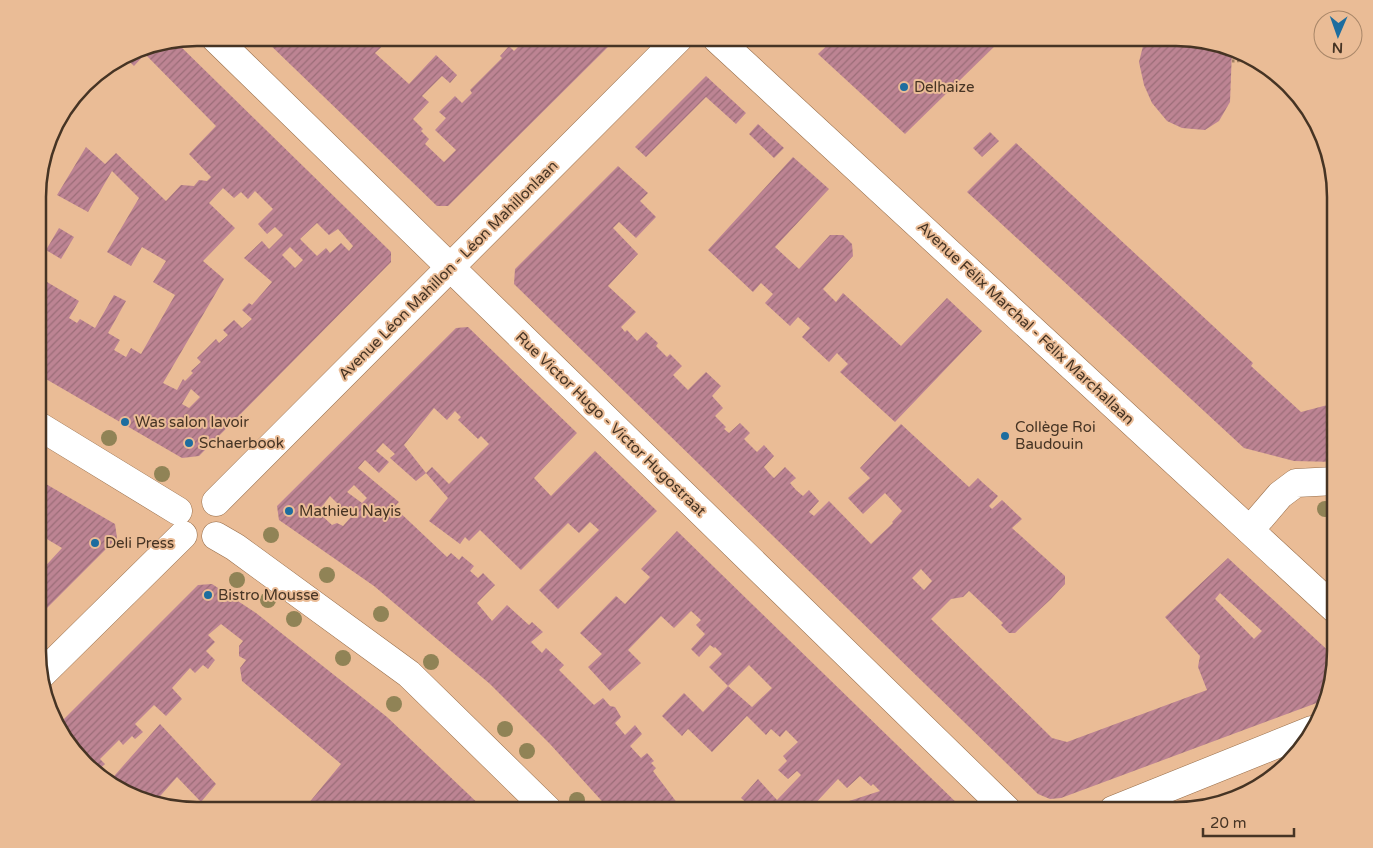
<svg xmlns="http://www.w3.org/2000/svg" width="1373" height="848" viewBox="0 0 1373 848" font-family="'Varela Round',sans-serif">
<defs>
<pattern id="building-hatch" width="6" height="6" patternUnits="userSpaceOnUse" patternTransform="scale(1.25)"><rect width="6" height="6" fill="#bd8493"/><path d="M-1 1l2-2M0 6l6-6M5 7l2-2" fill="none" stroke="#9b6d78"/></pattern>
</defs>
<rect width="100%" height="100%" fill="#eabc96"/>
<g fill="url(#building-hatch)" fill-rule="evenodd">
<path d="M 263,38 L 391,38 L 375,53 L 409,84 L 436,55 L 457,75 L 450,83 L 442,76 L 422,96 L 429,102 L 413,119 L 423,129 L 421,131 L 429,139 L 425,144 L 444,162 L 456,150 L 435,130 L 446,118 L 439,112 L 455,96 L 462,103 L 472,93 L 470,90 L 502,58 L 500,56 L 509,46 L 514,51 L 522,43 L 517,38 L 617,38 L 448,206 L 437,206 Z"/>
<path d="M 835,38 L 1003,38 L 905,134 L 818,54 Z"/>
<path d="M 1145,38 L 1176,38 L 1217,43 L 1232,50 L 1230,102 L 1219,121 L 1205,130 L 1182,128 L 1167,121 L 1152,103 L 1144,85 L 1139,62 Z"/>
<path d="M 176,42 L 391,252 L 391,262 L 199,456 L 182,458 L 39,375 L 39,286 L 43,289 L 47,282 L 79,301 L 69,318 L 77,323 L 80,319 L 95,328 L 114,295 L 126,301 L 108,333 L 120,340 L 114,350 L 126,357 L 131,348 L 141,354 L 175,295 L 153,282 L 166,261 L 142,247 L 131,266 L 107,252 L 139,198 L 112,171 L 88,212 L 57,195 L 86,147 L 105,164 L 116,153 L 166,201 L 181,185 L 194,186 L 199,180 L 207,181 L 211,177 L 189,154 L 216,126 L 145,54 L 134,66 L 125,57 L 136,50 ZM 223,188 L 234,198 L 241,192 L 248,199 L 255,191 L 273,209 L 258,224 L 267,234 L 275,227 L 283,235 L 269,249 L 262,241 L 244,258 L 272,282 L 252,305 L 249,303 L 242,310 L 252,319 L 242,328 L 234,320 L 223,330 L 228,335 L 219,343 L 216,339 L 197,358 L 201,362 L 191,371 L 193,373 L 185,381 L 183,379 L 177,390 L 163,383 L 224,279 L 203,261 L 235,228 L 209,203 ZM 317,223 L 329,235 L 338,229 L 353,246 L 349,251 L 341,243 L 330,253 L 326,248 L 317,256 L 300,239 ZM 290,247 L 303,260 L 295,268 L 282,255 ZM 191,389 L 200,397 L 189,408 L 182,404 Z"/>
<path d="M 706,76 L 746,113 L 736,124 L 706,97 L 646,157 L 635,147 Z"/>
<path d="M 758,124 L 784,148 L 774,158 L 749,134 Z"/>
<path d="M 990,132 L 999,141 L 982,157 L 973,148 Z"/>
<path d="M 1016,143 L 1253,363 L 1251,366 L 1301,412 L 1335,403 L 1335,462 L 1294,461 L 1244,448 L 967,192 Z"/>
<path d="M 793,157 L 829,189 L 775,247 L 799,269 L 830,235 L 843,235 L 852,244 L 853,256 L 823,289 L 836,302 L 843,293 L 901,346 L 947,298 L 982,331 L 895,422 L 840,372 L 848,364 L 837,353 L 829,362 L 802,337 L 810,328 L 798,317 L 790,326 L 765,303 L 773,294 L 761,283 L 753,292 L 708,250 Z"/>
<path d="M 618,166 L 648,193 L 640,201 L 656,217 L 636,238 L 619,222 L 613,228 L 638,254 L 608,286 L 636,312 L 621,327 L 625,332 L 627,330 L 637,341 L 646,332 L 658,343 L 656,346 L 667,357 L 670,354 L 682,366 L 673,375 L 688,390 L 706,372 L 721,386 L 712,396 L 723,408 L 715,416 L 726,427 L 724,429 L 729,433 L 740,423 L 750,433 L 744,439 L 757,452 L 764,445 L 774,456 L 764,467 L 769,473 L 774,478 L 785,467 L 796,478 L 790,483 L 796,490 L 803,496 L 809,490 L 819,501 L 809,512 L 814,516 L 829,501 L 871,544 L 893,523 L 892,522 L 902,511 L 885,493 L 863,514 L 848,498 L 870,478 L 860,468 L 901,424 L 969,487 L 978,478 L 982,482 L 998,496 L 989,506 L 992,509 L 1002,500 L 1022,519 L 1012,528 L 1065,576 L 1065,584 L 1051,599 L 1015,633 L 1009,633 L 1001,625 L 1003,623 L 969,591 L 963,597 L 951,599 L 931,619 L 1052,738 L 1067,742 L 1207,690 L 1198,667 L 1200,656 L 1165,617 L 1228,558 L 1335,657 L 1322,701 L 1061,798 L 1050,799 L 1038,794 L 514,284 L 515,269 ZM 921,569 L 932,581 L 924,590 L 912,578 ZM 1220,593 L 1262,631 L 1254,639 L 1215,599 Z"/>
<path d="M 59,228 L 74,237 L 61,259 L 46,250 Z"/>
<path d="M 468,327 L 577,433 L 534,478 L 551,496 L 595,451 L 657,511 L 558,609 L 539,590 L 599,530 L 590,522 L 579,533 L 568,523 L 521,570 L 480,530 L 469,541 L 465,537 L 460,544 L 429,521 L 448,498 L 426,473 L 432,467 L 449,484 L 489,444 L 481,436 L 478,439 L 458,420 L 461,417 L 455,411 L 447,420 L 434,408 L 404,445 L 426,473 L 416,481 L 390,458 L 395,454 L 383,443 L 376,451 L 389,462 L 379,473 L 365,460 L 358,468 L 399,502 L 394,507 L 447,557 L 451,553 L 459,560 L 462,556 L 474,566 L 470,571 L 478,578 L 483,573 L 495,585 L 477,603 L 492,621 L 507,605 L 529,625 L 532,622 L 543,632 L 531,642 L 542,653 L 546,648 L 564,665 L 559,670 L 594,705 L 603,698 L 610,706 L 615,707 L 621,717 L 615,723 L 625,735 L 635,725 L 642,734 L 630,746 L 641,758 L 647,753 L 654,761 L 651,763 L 656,768 L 653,771 L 681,808 L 689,801 L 695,808 L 691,810 L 610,810 L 550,744 L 490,684 L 374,586 L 279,520 L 277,506 L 456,328 ZM 354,485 L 367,498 L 362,503 L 347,492 ZM 330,496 L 351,517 L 343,526 L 337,523 L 332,525 L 318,512 Z"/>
<path d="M 39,480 L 115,524 L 117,538 L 39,616 L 39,573 L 62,548 L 40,535 L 39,536 Z"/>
<path d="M 677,531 L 825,675 L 964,810 L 849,810 L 846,802 L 880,791 L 873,784 L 871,786 L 860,776 L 847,788 L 838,779 L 811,808 L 812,810 L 754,810 L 741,798 L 758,779 L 777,800 L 801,775 L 797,771 L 788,779 L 778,770 L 787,761 L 783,756 L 798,742 L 786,730 L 780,737 L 771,729 L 766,735 L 747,716 L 712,752 L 688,729 L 682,736 L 662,716 L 684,693 L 703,712 L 728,686 L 752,707 L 772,688 L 749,665 L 728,686 L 709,667 L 722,654 L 715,647 L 714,648 L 710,645 L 699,657 L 691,649 L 705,634 L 696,625 L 701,620 L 691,611 L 674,628 L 661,616 L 628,650 L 641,663 L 610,691 L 588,667 L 602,654 L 580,633 L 616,596 L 625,604 L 650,577 L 641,569 Z"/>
<path d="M 212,584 L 256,613 L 387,717 L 485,810 L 392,810 L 387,805 L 382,810 L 303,810 L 341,764 L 242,681 L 240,668 L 246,660 L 239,656 L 239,646 L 243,641 L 221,624 L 208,635 L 215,642 L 206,651 L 215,660 L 208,669 L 203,665 L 195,673 L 190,668 L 172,688 L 182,699 L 166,716 L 154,705 L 135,724 L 143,732 L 135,739 L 132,736 L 123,745 L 119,740 L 100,759 L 105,764 L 97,771 L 59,731 L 57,726 L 198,585 Z"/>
<path d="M 160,724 L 216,784 L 201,802 L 177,777 L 154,803 L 148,802 L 138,794 L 136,797 L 108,783 Z"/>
<path d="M 1265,780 L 1256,789 L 1205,804 L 1205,803 Z"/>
</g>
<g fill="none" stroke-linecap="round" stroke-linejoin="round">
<defs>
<g id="street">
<path d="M 215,38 L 1007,810"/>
<path d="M 716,38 L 1335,609"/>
<path d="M 39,426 L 178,511"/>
<path d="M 216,502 L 679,38"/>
<path d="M 1250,530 L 1280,495 L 1296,483 L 1335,481"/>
<path d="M 216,536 L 235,547 L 409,674 L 548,810"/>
<path d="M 40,676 L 183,535"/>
<path d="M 1113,810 L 1312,730"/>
</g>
</defs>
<use href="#street" stroke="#966c48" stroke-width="29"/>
<path stroke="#a28164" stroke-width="3" stroke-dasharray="2.5 2.5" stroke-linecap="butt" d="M 1232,61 L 1254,60"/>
<use href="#street" stroke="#fff" stroke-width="28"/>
</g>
<g fill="#908356">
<circle cx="109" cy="438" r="8"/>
<circle cx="162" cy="474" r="8"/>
<circle cx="1325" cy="509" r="8"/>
<circle cx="271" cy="535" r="8"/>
<circle cx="327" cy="575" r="8"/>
<circle cx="237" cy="580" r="8"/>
<circle cx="268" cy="600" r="8"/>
<circle cx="381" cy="614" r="8"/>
<circle cx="294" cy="619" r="8"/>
<circle cx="343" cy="658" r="8"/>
<circle cx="431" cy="662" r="8"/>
<circle cx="394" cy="704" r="8"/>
<circle cx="505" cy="729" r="8"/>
<circle cx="527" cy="751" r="8"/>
<circle cx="577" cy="800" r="8"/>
</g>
<g fill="#1d6d9f" stroke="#eabc96" stroke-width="2">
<circle cx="904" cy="87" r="5"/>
<circle cx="125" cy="422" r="5"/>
<circle cx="1005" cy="436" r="5"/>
<circle cx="189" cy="443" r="5"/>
<circle cx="289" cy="511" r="5"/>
<circle cx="95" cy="543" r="5"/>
<circle cx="208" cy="595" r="5"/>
</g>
<g text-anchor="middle" stroke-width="4" stroke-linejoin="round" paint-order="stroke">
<g font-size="15" fill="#463424" stroke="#eabc96" text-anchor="start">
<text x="914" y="92">Delhaize</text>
<text x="135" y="427">Was salon lavoir</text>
<text x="1015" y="432">Collège Roi<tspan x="1015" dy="17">Baudouin</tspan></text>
<text x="199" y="448">Schaerbook</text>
<text x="299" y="516">Mathieu Nayis</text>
<text x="105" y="548">Deli Press</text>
<text x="218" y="600">Bistro Mousse</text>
</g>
<g font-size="15" fill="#463424" stroke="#eabc96">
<text transform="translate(448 270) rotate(-45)" y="5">Avenue Léon Mahillon - Léon Mahillonlaan</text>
<text transform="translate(1026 323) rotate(43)" y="5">Avenue Félix Marchal - Félix Marchallaan</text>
<text transform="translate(611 424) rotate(44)" y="5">Rue Victor Hugo - Victor Hugostraat</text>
</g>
</g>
<path d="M0 0H1373V848H0ZM197 46H1176A151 151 0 0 1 1327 197V651A151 151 0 0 1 1176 802H197A151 151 0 0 1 46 651V197A151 151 0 0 1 197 46Z" fill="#eabc96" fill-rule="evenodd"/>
<path fill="none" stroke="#463424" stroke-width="2.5" d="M197 46H1176A151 151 0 0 1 1327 197V651A151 151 0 0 1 1176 802H197A151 151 0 0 1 46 651V197A151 151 0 0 1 197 46Z"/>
<g transform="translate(1338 35) rotate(182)"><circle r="24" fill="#eabc96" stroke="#a88668"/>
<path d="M0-4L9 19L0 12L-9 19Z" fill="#1d6d9f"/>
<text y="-8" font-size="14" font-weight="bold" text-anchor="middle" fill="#463424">N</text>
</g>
<path d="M1203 828v8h91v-8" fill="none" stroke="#463424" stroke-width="2.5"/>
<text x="1210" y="828" font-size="15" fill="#463424" stroke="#eabc96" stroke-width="4" paint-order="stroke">20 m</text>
</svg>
